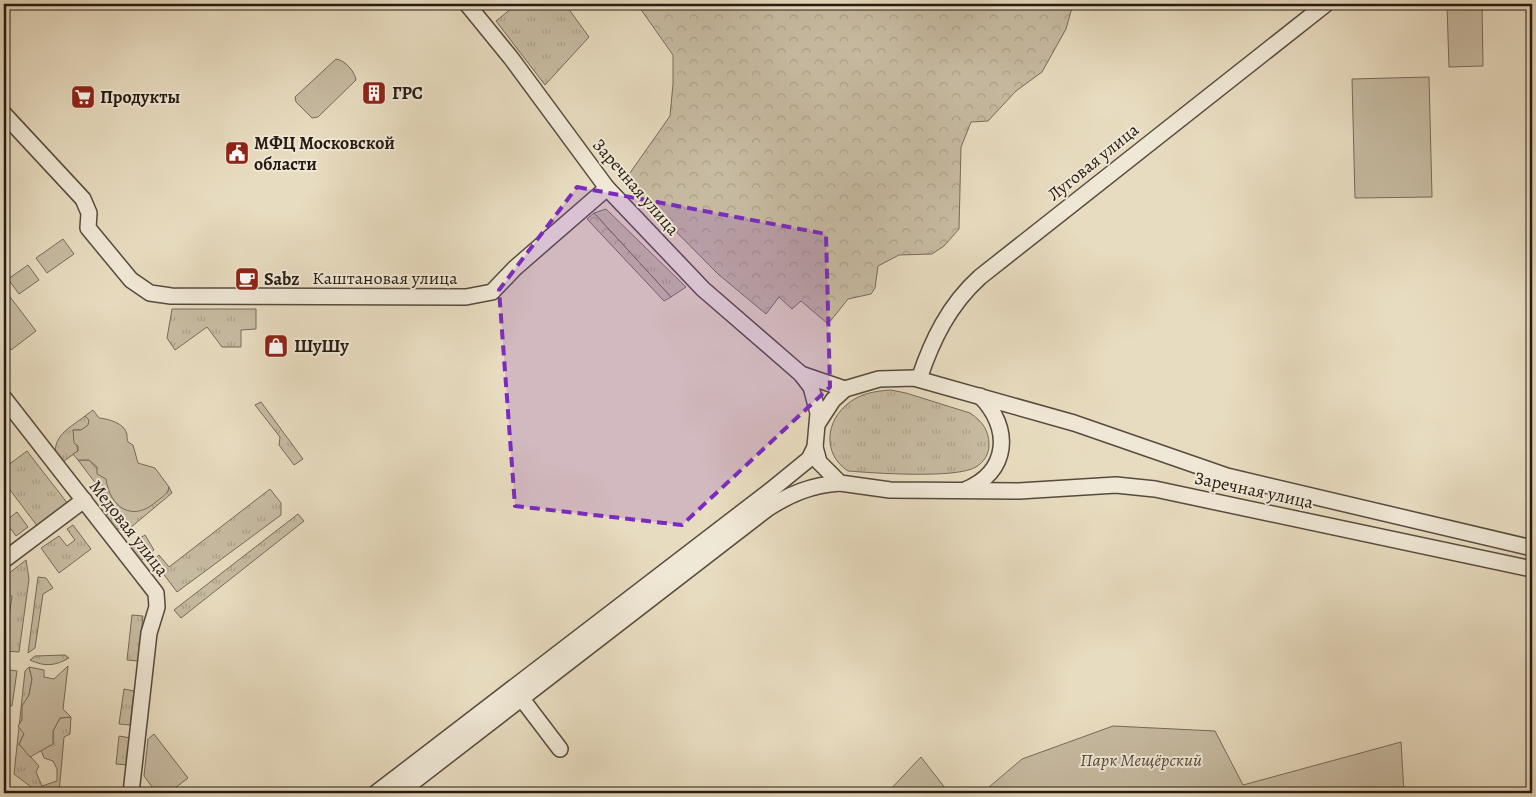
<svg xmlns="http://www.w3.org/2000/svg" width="1536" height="797" viewBox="0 0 1536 797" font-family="Alegreya,serif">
<defs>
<pattern id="grass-tufts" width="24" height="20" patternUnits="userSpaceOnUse" patternTransform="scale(1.25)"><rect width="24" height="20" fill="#c7bba2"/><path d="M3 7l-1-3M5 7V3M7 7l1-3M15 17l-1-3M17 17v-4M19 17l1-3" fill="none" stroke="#aba08a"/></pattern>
<pattern id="forest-crowns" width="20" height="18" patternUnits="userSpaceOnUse" patternTransform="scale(1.25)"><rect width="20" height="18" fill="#c7bba2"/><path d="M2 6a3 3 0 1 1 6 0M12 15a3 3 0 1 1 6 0" fill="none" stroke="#aba08a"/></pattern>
</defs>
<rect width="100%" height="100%" fill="#e8dcc0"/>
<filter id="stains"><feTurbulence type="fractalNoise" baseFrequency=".004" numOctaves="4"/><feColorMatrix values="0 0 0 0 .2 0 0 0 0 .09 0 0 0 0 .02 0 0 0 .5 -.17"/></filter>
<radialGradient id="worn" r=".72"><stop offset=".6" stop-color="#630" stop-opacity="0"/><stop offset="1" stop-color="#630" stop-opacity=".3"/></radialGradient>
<g fill="url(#grass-tufts)" stroke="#766b5a">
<path d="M 517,4 L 565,4 L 589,37 L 545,85 L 496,21 Z"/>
<path d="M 606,209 L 686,287 L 671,297 L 594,213 Z"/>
<path d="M 172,309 L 256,309 L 256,329 L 241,330 L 241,347 L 222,347 L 207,327 L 175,350 L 167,338 Z"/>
<path d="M 891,390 L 906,393 L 970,413 C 982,421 989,430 989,445 C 989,454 984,462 976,467 C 956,479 873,473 848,471 C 822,454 825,420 850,402 C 862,393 876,391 891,390 Z"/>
<path d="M 261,402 L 303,459 L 294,465 L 279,445 L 280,437 L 255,405 Z"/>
<path d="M 85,416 L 89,420 L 89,425 L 81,430 L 73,430 L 78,451 L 57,466 C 50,437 64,432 85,416 Z"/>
<path d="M 27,451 L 68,504 L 38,527 L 4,482 L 4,468 Z"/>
<path d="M 78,460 L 89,460 L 106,479 L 168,492 L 169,487 L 172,493 L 130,528 L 106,530 L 99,520 L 115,509 Z"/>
<path d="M 270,489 L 281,503 L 281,515 L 177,592 L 153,560 L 159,555 L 169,567 Z"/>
<path d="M 298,514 L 304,521 L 181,618 L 174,610 Z"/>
<path d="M 73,525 L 91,549 L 59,573 L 41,548 L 59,536 L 67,546 L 75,540 L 67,529 Z"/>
<path d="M 145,535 L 154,550 L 134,566 L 121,550 Z"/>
<path d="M 26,560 L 29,579 L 19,652 L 4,651 L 12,596 L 4,595 L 4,577 Z"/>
<path d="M 38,577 L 46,578 L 53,588 L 43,594 L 35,648 L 28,653 Z"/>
<path d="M 132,615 L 143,616 L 138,661 L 127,660 Z"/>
<path d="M 65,655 L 69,658 C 55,666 45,667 30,660 L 35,656 Z"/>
<path d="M 29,667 L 32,679 L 29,695 L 23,706 L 24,734 L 19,744 L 39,766 L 36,772 L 42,786 L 57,781 L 57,769 L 53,761 L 44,758 L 41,750 L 53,743 L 53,731 L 60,718 L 71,717 L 70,734 L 64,737 L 59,793 L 39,793 L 14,774 L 25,671 Z"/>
<path d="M 4,669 L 17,671 L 12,706 L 4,705 Z"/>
<path d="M 124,689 L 134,691 L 130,725 L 119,724 Z"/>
<path d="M 119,736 L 131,738 L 128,765 L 116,764 Z"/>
</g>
<g fill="url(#forest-crowns)" stroke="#766b5a">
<path d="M 637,4 L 1073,4 L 1066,29 L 1042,72 L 1016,91 L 988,121 L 971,122 L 961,147 L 959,229 L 944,246 L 932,254 L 899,255 L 878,266 L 875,288 L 871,294 L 848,299 L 828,324 L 801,301 L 792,309 L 779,297 L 766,314 L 718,274 L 625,180 L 670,116 L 673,84 L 673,55 Z"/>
<path d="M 594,213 L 671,297 L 664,301 L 587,219 Z"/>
</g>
<g fill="#c7bba2" stroke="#766b5a">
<path d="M 1482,4 L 1483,66 L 1449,67 L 1447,5 Z"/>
<path d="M 336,59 C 345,60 355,72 356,80 L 318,117 L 312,118 L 296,102 L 295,97 Z"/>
<path d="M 1429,77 L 1432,197 L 1355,198 L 1352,79 Z"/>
<path d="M 63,239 L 74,254 L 47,273 L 36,258 Z"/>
<path d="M 28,265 L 39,280 L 19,294 L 8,279 Z"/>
<path d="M 4,289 L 36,331 L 11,350 L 4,340 Z"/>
<path d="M 93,410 L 99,418 C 109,419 124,423 127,434 C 127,437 127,440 128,442 L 133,445 L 138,463 L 155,468 L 169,487 C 168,494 162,497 157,501 C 133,523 110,508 106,479 L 97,474 L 97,467 L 89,460 L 78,460 L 73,454 L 78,451 L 78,446 L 74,443 L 73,430 L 81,430 L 88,425 L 89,420 L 85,416 Z"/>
<path d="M 17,512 L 28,527 L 16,536 L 11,529 L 4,535 L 4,522 Z"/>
<path d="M 68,666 L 63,709 L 71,717 L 60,718 L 53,731 L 53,744 L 30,757 L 19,744 L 24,734 L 18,726 L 22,720 L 22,706 L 29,695 L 32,679 L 29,667 L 44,670 L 44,677 L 54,679 Z"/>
<path d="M 1113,726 L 1215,731 L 1243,785 L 1401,742 L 1404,793 L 982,793 L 1022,759 Z"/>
<path d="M 154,734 L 188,778 L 175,788 L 156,792 L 144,776 L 148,739 Z"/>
<path d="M 921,757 L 949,793 L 887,793 Z"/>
</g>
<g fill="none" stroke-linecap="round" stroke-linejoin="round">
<defs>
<g id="minor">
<path d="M 467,4 L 511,58 L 607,188 L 703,289 L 801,374 L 811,387 L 818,413 L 815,447 L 819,462 L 840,483 L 890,490 L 1019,491 L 1116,485 L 1155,489 L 1532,569"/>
<path d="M 4,114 L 83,199 L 89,213 L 88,228 L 131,280 L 150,293 L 171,296 L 466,297 L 492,292 L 515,268 L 607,188"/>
<path d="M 801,374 L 845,389"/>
<path d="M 919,379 C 932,340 949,305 980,277 L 1326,4"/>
<path d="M 4,398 L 156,593 L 157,607 L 149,633 L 131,793"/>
<path d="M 818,423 L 833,400 L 845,389 L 879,379 L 914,378 L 1074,423 L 1227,476 L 1532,548"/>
<path d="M 965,490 C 1009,472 1012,428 980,396"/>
<path d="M 4,560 L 84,500"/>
<path d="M 522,699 L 560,749"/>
<path d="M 376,793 L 771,490 L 809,459 L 815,447"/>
<path d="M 399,793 L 767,509 C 790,494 811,485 840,483"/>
</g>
</defs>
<use href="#minor" stroke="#564b3e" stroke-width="18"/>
<use href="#minor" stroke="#f0e8d6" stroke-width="15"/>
</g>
<path fill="#7b2cbf" fill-opacity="0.2" stroke="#7b2cbf" stroke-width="4" stroke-dasharray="10 6" stroke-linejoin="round" d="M 577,187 L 826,234 L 830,387 L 682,525 L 515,506 L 499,290 Z"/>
<defs>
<symbol id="building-square" viewBox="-11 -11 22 22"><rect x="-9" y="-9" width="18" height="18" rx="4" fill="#8f2418" stroke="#f0e8d6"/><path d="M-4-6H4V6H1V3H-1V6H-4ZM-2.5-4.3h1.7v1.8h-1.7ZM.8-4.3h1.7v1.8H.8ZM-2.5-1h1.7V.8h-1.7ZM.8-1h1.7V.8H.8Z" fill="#fff"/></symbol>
<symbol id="supermarket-square" viewBox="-11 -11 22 22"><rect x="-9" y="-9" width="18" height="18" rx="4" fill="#8f2418" stroke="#f0e8d6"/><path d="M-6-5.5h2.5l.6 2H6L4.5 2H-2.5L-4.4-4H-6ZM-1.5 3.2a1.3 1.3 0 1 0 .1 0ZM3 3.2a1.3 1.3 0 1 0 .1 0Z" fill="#fff"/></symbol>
<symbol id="civic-square" viewBox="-11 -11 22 22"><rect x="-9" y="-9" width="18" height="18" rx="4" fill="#8f2418" stroke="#f0e8d6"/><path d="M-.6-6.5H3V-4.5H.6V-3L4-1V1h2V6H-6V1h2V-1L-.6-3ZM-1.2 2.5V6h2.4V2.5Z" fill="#fff"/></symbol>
<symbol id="cafe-square" viewBox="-11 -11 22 22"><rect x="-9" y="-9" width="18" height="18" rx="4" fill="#8f2418" stroke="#f0e8d6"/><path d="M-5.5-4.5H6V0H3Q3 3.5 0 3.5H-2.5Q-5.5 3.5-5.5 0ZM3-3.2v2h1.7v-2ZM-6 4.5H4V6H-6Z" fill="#fff"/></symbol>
<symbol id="shop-square" viewBox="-11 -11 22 22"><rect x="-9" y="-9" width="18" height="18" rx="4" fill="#8f2418" stroke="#f0e8d6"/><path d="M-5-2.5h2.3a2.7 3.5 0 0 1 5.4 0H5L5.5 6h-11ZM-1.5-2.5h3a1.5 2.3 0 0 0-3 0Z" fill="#fff"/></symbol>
</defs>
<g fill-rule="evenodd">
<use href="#building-square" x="360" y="79" width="28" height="28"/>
<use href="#supermarket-square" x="69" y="83" width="28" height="28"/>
<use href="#civic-square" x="223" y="139" width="28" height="28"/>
<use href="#cafe-square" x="233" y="265" width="28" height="28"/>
<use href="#shop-square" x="262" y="332" width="28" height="28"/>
</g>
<g text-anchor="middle" stroke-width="4" stroke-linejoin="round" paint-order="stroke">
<g font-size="18" font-weight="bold" fill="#251b12" stroke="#f0e8d6" text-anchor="start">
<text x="392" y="99">ГРС</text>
<text x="100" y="103">Продукты</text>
<text x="254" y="149">МФЦ Московской<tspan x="254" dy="21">области</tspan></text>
<text x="264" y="285">Sabz</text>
<text x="294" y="352">ШуШу</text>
</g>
<g font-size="18" fill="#251b12" stroke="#f0e8d6">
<text transform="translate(1093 162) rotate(-39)" y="6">Луговая улица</text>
<text transform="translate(636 187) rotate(49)" y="6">Заречная улица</text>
<text x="385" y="284">Каштановая улица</text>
<text transform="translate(1254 490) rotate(12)" y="6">Заречная улица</text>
<text transform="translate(129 528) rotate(52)" y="6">Медовая улица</text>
</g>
<g font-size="18" font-style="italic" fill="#564b3d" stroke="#f0e8d6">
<text x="1141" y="766">Парк Мещёрский</text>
</g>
</g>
<rect width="1536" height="797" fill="none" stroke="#e8dcc0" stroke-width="20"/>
<rect x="5" y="5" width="1526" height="787" fill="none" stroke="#251b12" stroke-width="2.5"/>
<rect x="10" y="10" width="1516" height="777" fill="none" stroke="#251b12"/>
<rect width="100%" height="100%" filter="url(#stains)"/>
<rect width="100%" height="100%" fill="url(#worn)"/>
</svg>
